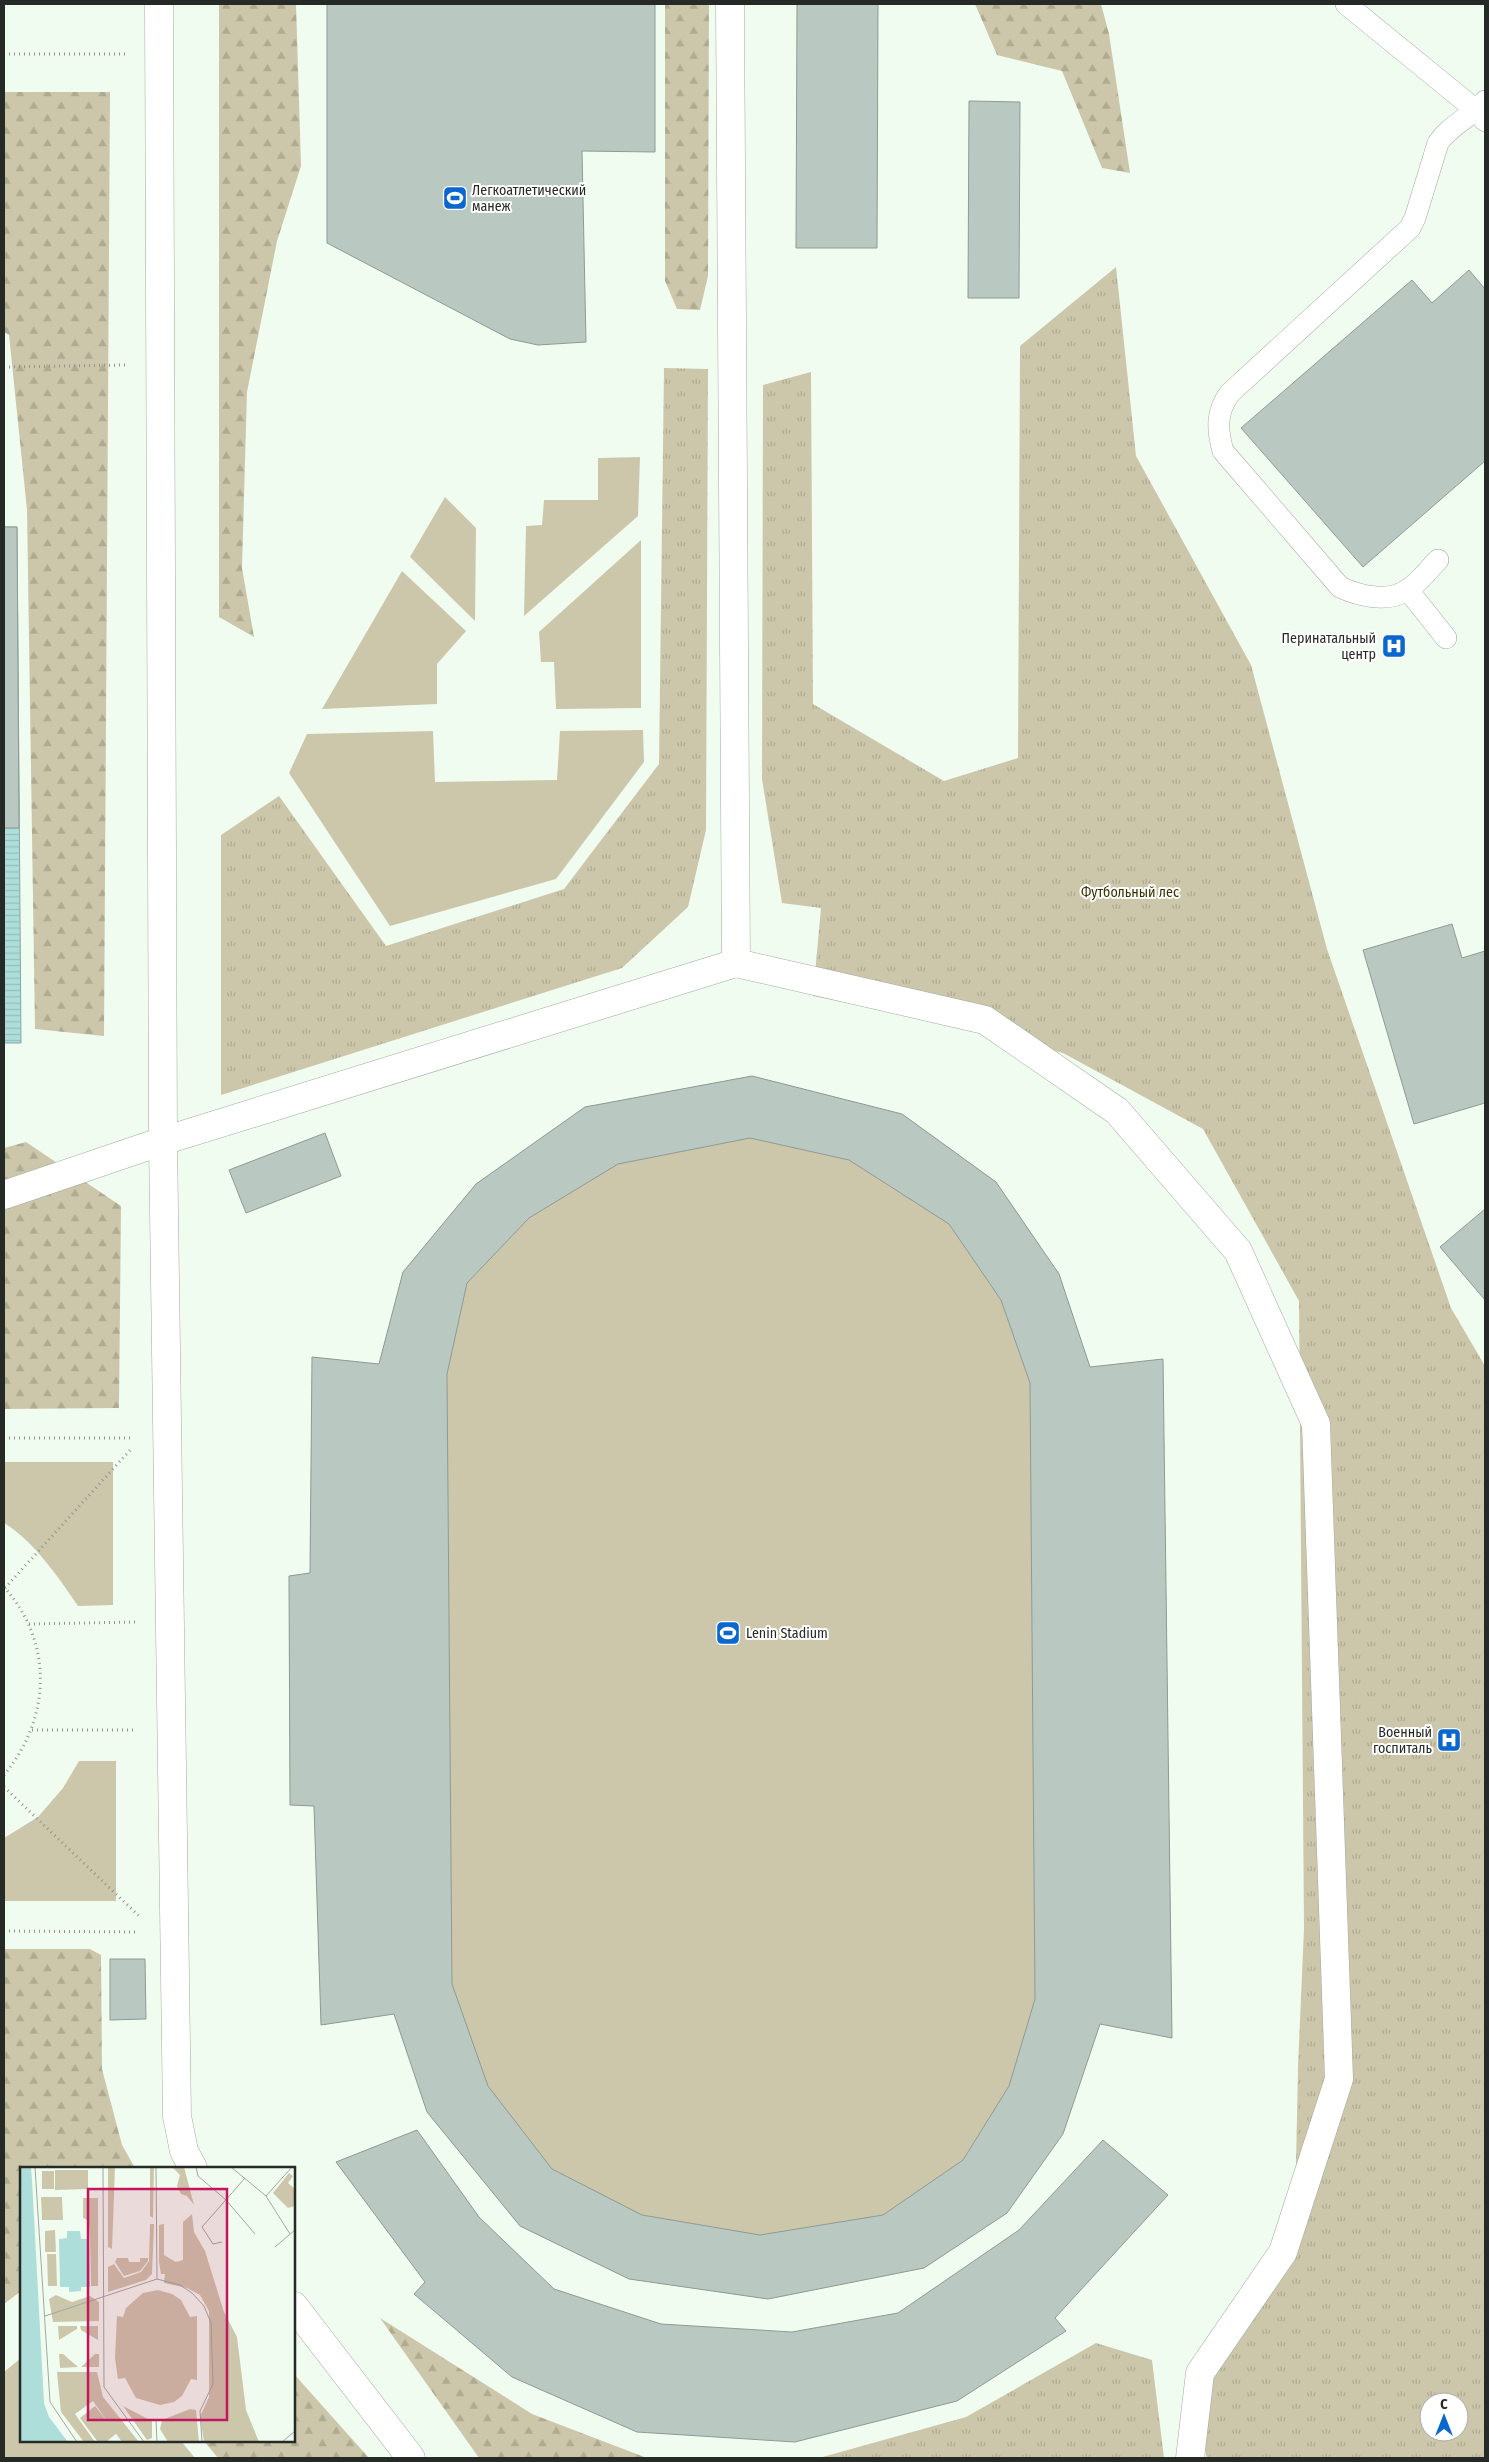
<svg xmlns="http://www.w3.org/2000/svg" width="1489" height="2462" viewBox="0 0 1489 2462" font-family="'Fira Sans Condensed',sans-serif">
<defs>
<pattern id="forest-firs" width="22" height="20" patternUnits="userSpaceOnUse" patternTransform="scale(1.25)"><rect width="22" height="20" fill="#ccc7aa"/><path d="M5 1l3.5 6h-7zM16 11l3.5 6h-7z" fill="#afab92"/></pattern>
<pattern id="park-tufts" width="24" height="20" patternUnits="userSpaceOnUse" patternTransform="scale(1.25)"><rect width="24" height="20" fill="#ccc7aa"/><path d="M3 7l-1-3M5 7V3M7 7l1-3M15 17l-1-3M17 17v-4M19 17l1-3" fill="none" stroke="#afab92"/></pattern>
<pattern id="water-rules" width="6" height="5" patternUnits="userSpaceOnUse" patternTransform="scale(1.25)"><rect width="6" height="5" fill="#aededa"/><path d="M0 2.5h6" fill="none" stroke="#96bfbb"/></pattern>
</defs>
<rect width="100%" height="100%" fill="#f1fcf0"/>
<g fill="#ccc7aa">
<path d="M 640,457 L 638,516 L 524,616 L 526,526 L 542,525 L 544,500 L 598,500 L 598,458 Z"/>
<path d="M 445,497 L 476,528 L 475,621 L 410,557 Z"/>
<path d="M 641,540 L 641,708 L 556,709 L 554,662 L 541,662 L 539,632 Z"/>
<path d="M 402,571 L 466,631 L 437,664 L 437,704 L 322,709 Z"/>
<path d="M 643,730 L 644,762 L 556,879 L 390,926 L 289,773 L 307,734 L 433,731 L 435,782 L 557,780 L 560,731 Z"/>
<path d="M 752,1076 L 902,1114 L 996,1182 L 1059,1274 L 1090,1367 L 1163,1359 L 1172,2038 L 1100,2024 L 1007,2213 L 924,2268 L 768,2299 L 629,2279 L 520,2226 L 427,2112 L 394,2014 L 321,2025 L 314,1806 L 290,1805 L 289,1576 L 310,1573 L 312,1357 L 379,1364 L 403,1272 L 476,1184 L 585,1107 Z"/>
<path d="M 4,1462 L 113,1462 L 113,1605 L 78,1606 C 59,1578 33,1540 4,1523 Z"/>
<path d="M 79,1761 L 116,1761 L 116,1901 L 4,1901 L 4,1838 L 38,1817 L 63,1788 Z"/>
<path d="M 21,2358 L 21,2441 L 181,2441 L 195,2458 L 4,2458 L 4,2372 Z"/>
</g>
<g fill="url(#forest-firs)">
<path d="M 219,4 L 296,4 L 301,166 L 277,241 L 247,392 L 242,568 L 254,637 L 219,617 Z"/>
<path d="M 665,4 L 709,4 L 708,276 L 700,310 L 677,309 L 665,281 Z"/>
<path d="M 975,4 L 1101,4 L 1109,34 L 1130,173 L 1102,168 L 1062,71 L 997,55 Z"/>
<path d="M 4,92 L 110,92 L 104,1036 L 35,1029 L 27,510 L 9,335 L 4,332 Z"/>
<path d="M 26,1142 L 121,1206 L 119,1408 L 4,1409 L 4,1148 Z"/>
<path d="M 4,1949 L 90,1949 L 101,1955 L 102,2069 L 122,2145 L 135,2168 L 21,2168 L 21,2291 L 4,2304 Z"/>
<path d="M 380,2318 L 532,2414 L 647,2458 L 479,2458 Z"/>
<path d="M 294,2374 L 369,2458 L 218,2458 L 204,2441 L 294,2441 Z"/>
</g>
<g fill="url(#park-tufts)" fill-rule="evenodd">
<path d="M 1116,267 L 1136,456 L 1251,665 L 1327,949 L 1451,1308 L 1485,1366 L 1485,2458 L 1207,2458 L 1199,2427 L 1223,2333 L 1295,2216 L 1298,2067 L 1304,1928 L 1299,1301 L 1203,1129 L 1063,1053 L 897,1013 L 813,996 L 821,908 L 782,903 L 762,779 L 763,385 L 811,372 L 813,704 L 944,781 L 1018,758 L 1020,346 ZM 1429,2402 L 1459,2402 L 1459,2432 L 1429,2432 Z"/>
<path d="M 664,368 L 708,369 L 706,830 L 688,907 L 622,968 L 221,1095 L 221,835 L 279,796 L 386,946 L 564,889 L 659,764 Z"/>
<path d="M 1096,2343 L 1152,2360 L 1164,2458 L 819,2458 L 966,2417 Z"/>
</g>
<path fill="url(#water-rules)" stroke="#85a8a4" d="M 4,527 L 17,527 L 21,1043 L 4,1043 Z"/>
<g fill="#b9c8c1" stroke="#8d9b94" fill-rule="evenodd">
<path d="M 327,4 L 655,4 L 655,152 L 582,151 L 586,342 L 538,345 L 510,339 L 327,243 Z"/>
<path d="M 797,4 L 878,4 L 877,248 L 796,248 Z"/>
<path d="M 969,101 L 1020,102 L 1019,298 L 968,298 Z"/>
<path d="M 1469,270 L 1485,289 L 1485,461 L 1363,567 L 1241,428 L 1412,280 L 1432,303 Z"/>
<path d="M 4,527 L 17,527 L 19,828 L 4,828 Z"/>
<path d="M 1452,924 L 1462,958 L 1485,951 L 1485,1103 L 1414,1124 L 1363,950 Z"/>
<path d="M 752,1076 L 902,1114 L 996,1182 L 1059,1274 L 1090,1367 L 1163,1359 L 1172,2038 L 1100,2024 L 1063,2134 L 1007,2213 L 924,2268 L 768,2299 L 629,2279 L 520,2226 L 427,2112 L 394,2014 L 321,2025 L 314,1806 L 290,1805 L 289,1576 L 310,1573 L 312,1357 L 379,1364 L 403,1272 L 476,1184 L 585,1107 ZM 750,1138 L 849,1160 L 949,1224 L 1001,1300 L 1030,1383 L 1035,1999 L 1009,2086 L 963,2160 L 883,2215 L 760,2235 L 642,2215 L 552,2169 L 488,2086 L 452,1984 L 447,1374 L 467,1283 L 529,1218 L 618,1164 Z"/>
<path d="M 325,1133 L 341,1176 L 246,1213 L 229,1170 Z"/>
<path d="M 1485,1209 L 1485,1300 L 1440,1247 Z"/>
<path d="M 110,1959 L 145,1959 L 146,2019 L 110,2020 Z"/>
<path d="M 417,2130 L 479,2217 L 554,2289 L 661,2324 L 792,2332 L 898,2313 L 1019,2230 L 1103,2140 L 1168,2195 L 1055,2318 L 1066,2331 L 957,2401 L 795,2442 L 637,2432 L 512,2377 L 414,2294 L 425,2282 L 336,2162 Z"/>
</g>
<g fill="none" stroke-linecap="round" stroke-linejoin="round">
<defs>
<g id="lane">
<path d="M 1346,4 L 1477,111 L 1485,121"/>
<path d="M 1438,560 C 1428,570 1419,583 1407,590 C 1388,603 1359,596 1340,587 L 1223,451 C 1217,430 1216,411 1230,393 L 1410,228 L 1415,218 L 1438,143 C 1450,125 1471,117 1485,101"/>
<path d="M 1408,590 L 1446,638"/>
</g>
<g id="street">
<path d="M 159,4 L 163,1141 L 177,2116 L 184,2151 L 193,2168"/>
<path d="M 736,963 L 985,1020 L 1117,1111 L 1238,1251 L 1316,1424 L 1339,2079 L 1283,2252 L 1200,2373 L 1190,2458"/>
<path d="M 4,1195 L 163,1141 L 736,963 L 730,4"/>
<path d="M 294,2306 L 411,2458"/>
</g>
</defs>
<use href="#lane" stroke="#a1aba0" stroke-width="22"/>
<use href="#street" stroke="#a1aba0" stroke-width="29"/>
<g stroke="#8e958d" stroke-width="3" stroke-dasharray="1 4" stroke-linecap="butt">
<path d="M 4,54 L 126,54"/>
<path d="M 4,367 L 126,365"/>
<path d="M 4,1438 L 132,1438"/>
<path d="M 4,1587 C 54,1643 51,1718 4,1775"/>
<path d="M 5,1588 L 132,1448"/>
<path d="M 29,1624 L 136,1622"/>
<path d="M 32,1730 L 136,1730"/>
<path d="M 4,1787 L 139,1916"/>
<path d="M 4,1931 L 139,1932"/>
</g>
<use href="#lane" stroke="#fff" stroke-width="21"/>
<use href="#street" stroke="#fff" stroke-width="28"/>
</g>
<defs>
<symbol id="stadium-square" viewBox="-11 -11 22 22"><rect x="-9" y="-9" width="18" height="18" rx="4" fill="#0a67d0" stroke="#fff"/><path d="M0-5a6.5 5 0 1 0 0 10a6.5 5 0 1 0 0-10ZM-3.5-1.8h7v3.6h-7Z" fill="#fff"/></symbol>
<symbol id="hospital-square" viewBox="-11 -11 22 22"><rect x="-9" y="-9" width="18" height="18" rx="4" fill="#0a67d0" stroke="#fff"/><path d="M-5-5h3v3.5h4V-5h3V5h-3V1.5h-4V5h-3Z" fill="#fff"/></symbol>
</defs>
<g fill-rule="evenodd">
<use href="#stadium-square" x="441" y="184" width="28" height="28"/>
<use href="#hospital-square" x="1380" y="632" width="28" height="28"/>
<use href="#stadium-square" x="714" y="1619" width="28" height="28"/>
<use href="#hospital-square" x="1435" y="1726" width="28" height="28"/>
</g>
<g text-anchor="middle" stroke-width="4" stroke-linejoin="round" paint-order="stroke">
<g font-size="14" fill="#262a26" stroke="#fff" text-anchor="start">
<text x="472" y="195">Легкоатлетический<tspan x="472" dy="16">манеж</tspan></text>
<text x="1376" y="643" text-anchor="end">Перинатальный<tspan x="1376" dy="16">центр</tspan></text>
<text x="746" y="1638">Lenin Stadium</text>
<text x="1432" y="1737" text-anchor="end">Военный<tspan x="1432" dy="16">госпиталь</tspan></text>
</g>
<g font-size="14" fill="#3a3201" stroke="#fff">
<text x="1130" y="897">Футбольный лес</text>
</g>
</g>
<g transform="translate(20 2167)">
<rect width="275" height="275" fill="#f1fcf0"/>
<path d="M 35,3 L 68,3 L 68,22 L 35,23 ZM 22,4 L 34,4 L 34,22 L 22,22 ZM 27,87 L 36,87 L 37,119 L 28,119 ZM 97,91 L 108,91 L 109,95 L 120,95 L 120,91 L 128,91 L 128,94 L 120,104 L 104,109 L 95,95 ZM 138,123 L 152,127 L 161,133 L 170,150 L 177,149 L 177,213 L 171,212 L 162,229 L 154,235 L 140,238 L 116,231 L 105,211 L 98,212 L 95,191 L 97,149 L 103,150 L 106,141 L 123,126 ZM 38,159 L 57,159 L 57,162 L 39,173 ZM 60,159 L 78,159 L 78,173 L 61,163 ZM 39,187 L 43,187 L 58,200 L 40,201 ZM 75,187 L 79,187 L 79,200 L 61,200 ZM 75,239 L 97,266 L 86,275 L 78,275 L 60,251 Z" fill="#ccc7aa"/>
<path d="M 88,0 L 95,0 L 92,82 L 88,80 ZM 130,0 L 134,0 L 133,51 L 130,49 ZM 152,0 L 164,0 L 174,38 L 167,29 L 161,27 L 157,19 L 160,8 ZM 269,6 L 273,9 L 268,16 L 275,22 L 275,39 L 268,41 L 253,26 ZM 21,30 L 42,30 L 43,53 L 22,53 ZM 63,31 L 78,31 L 78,119 L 71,119 L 70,70 L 69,54 L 63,51 ZM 35,63 L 36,85 L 25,85 L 25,64 ZM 36,128 L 52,135 L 70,129 L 79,135 L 79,154 L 33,155 L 29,132 ZM 37,205 L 77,205 L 83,230 L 119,275 L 102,275 L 73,234 L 55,247 L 75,275 L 64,275 L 41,245 ZM 103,239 L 132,254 L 132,271 L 127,273 Z" fill="#ccc7aa"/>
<path d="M 172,47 L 174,65 L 185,84 L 204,145 L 217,170 L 226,243 L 239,275 L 184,275 L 180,250 L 189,230 L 189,144 L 180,128 L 167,121 L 144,116 L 145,107 L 141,107 L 139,95 L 139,58 L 144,57 L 144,88 L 156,95 L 163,93 L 163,55 ZM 130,57 L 134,57 L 132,107 L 126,113 L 88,125 L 88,100 L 94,97 L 104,111 L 121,105 L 129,94 ZM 170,242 L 176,243 L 179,275 L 148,275 L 140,262 L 142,253 Z" fill="#ccc7aa"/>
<path d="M 0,0 L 11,0 L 12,13 L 24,236 L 29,250 L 48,275 L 0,275 ZM 47,64 L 60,64 L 61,72 L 69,72 L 70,120 L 61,120 L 61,124 L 49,125 L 49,120 L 40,120 L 39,72 L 47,71 Z" fill="#aededa"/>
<path fill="none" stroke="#a0a89f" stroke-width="1" d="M 15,0 L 30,235 L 57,275M 83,0 L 84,220 L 124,275M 176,0 L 178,9 L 206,33 L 235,67M 211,0 L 246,29 L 270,67M 246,29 L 272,0M 202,75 L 193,77 L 182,60 L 225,11M 255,80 L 275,63M 137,112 L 160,118 L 172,126 L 184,139 L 191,156 L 193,217 L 180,244 L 182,275M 25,149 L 137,112 L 136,0M 136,253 L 137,275M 262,275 L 275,264"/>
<path fill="#c2185b" fill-opacity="0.15" stroke="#c2185b" stroke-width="2.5" d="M 68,22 L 207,22 L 207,253 L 68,253 Z"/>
<rect width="275" height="275" fill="none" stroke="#262a26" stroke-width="2.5"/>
</g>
<rect width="1489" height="2462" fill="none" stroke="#262a26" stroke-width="10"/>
<g transform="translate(1444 2417)"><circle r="24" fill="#ffffff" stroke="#a8aaa8"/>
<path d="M0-4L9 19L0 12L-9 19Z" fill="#0a67d0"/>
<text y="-8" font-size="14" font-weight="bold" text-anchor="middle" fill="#262a26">С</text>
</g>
</svg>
